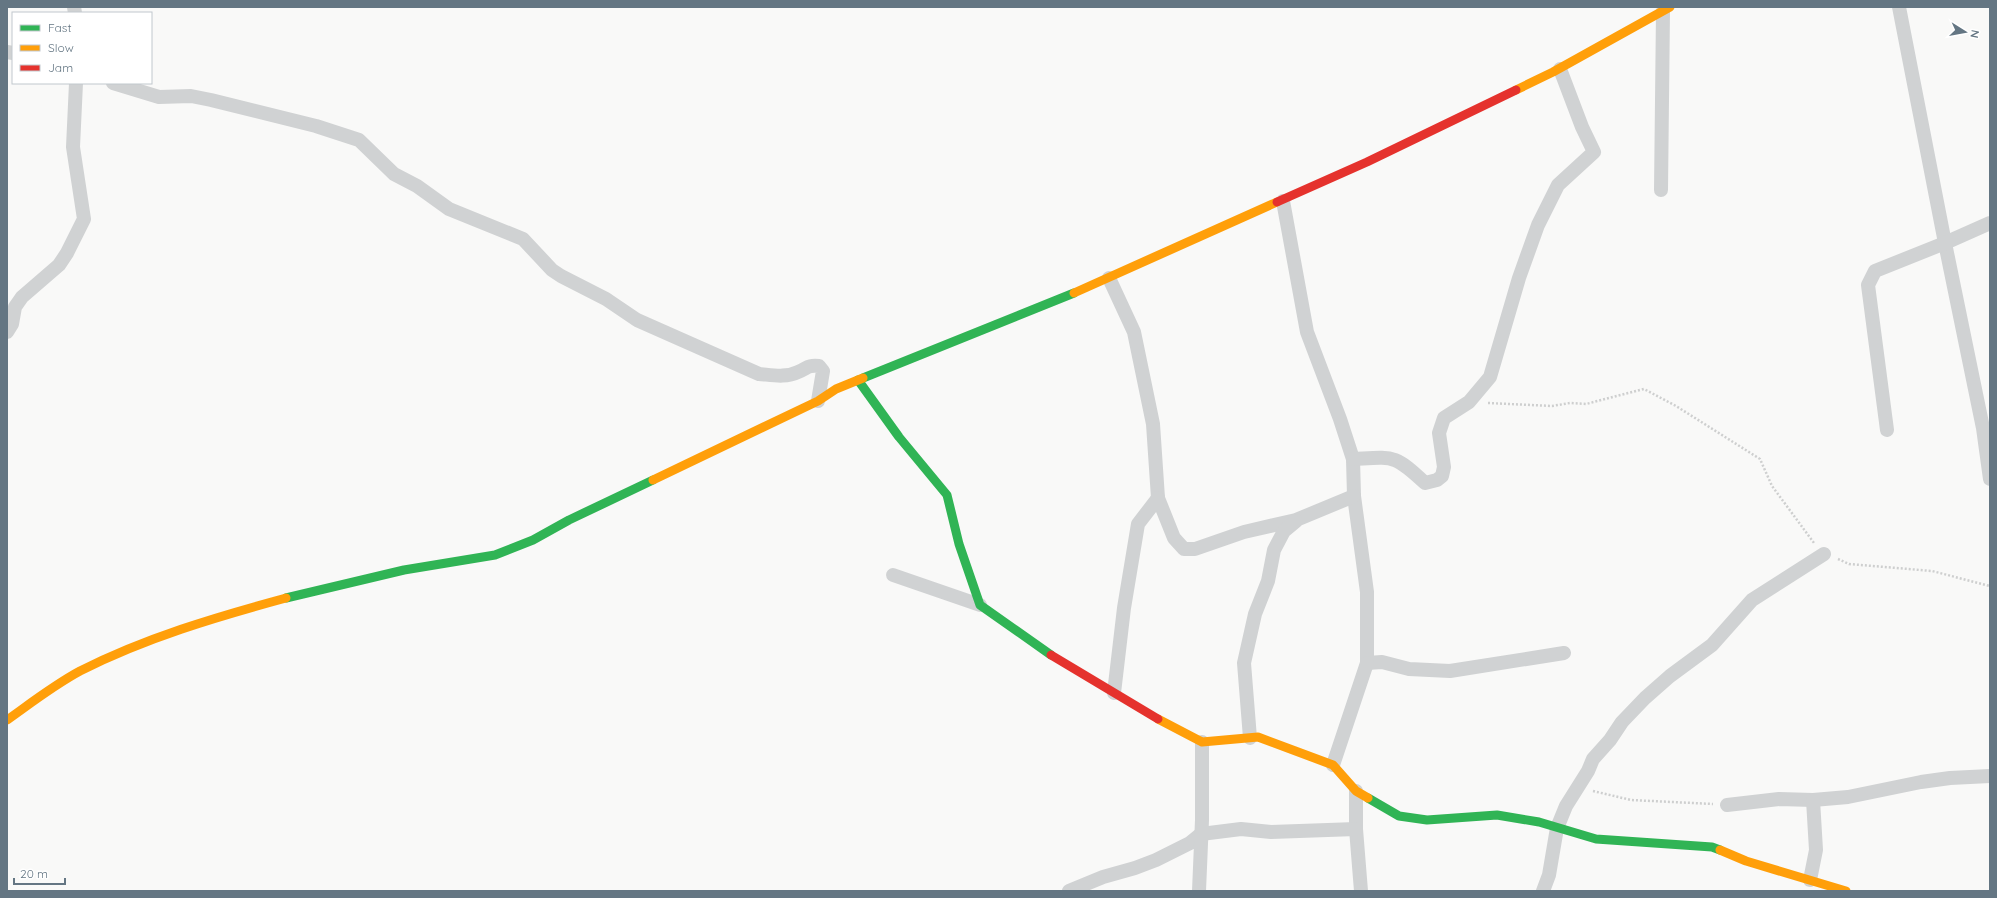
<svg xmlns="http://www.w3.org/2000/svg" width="1997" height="898" viewBox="0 0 1997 898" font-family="Quicksand,sans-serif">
<rect width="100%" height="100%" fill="#f9f9f8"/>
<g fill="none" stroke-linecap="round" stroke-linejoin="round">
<g stroke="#cecfcf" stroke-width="2.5" stroke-dasharray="2 2" stroke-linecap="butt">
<path d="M 1488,403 L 1552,406 L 1570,403 L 1586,404 L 1644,389 L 1676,406 L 1760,459 L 1772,486 L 1814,543"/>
<path d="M 1838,559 L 1849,564 L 1932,571 L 1990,586"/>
<path d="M 1593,791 L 1631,800 L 1713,804"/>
</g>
<g stroke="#d0d2d3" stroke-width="14">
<path d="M 74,7 L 75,13"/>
<path d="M 1899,7 L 1945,243 L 1983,428 L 1990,479"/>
<path d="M 7,52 L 13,53"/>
<path d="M 113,83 L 159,97 L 191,96 L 211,100 L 316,126 L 359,140 L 394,174 L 417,186 L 449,209 L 523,239 L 552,270 L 561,276 L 606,299 L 637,320 L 759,374 C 772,375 786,378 798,372 C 808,368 807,365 819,366 L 823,371 L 818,401"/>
<path d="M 1661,190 L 1663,11"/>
<path d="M 1283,201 L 1307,332 L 1340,419 L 1353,459 L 1354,496 L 1367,592 L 1367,663 L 1382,662 L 1409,669 L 1450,671 L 1564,653"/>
<path d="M 1109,278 L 1134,332 L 1153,424 L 1158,498 L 1174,538 L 1184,549 L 1195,549 L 1244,532 L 1296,520 L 1354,496"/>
<path d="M 7,332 L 12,324 L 15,307 L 22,297 L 59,265 L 67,253 L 84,219 L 73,147 L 76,83"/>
<path d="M 1887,430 L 1868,285 L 1875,271 L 1945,243 L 1990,223"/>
<path d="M 1353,459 C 1394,457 1394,454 1425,483 L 1437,480 L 1442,476 L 1444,467 L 1439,433 L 1444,418 L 1469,402 L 1490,377 L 1519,278 L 1538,225 L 1558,185 L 1594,152 L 1582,127 L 1560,69"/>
<path d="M 893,575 L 980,605"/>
<path d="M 1114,693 L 1124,608 L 1138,524 L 1158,498"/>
<path d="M 1250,738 L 1244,663 L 1255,614 L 1268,581 L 1274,550 L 1284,531 L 1296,521"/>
<path d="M 1333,765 L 1367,663"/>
<path d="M 1356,791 L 1356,829 L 1361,891"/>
<path d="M 1727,805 L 1779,799 L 1813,800 L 1848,797 L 1921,782 L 1950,778 L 1990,776"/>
<path d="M 1810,880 L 1816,850 L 1813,800"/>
<path d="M 1069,891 L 1103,877 L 1135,868 L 1156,860 L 1190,843 L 1201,834 L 1241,829 L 1271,832 L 1356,829"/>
<path d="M 1199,891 L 1202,820 L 1202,742"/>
<path d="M 1543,891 L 1549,875 L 1557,828 L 1566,806 L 1588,771 L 1593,759 L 1610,740 L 1622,722 L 1645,698 L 1670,676 L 1712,645 L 1752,600 L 1824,554"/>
</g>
<g stroke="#30b455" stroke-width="9">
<path d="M 863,378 L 1074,293"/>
<path d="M 858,380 L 899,437 L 947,495 L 959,544 L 980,605 L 1051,655"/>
<path d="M 286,598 L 404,570 L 495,555 L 533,540 L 569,520 L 653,480"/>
<path d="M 1368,798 L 1399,816 L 1427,820 L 1497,815 L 1539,822 L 1596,839 L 1712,847 L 1720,850"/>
</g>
<g stroke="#ff9f0a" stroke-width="9">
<path d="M 1516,90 L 1553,72 L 1670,7"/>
<path d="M 1074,293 L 1277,202"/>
<path d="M 653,480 L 818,401 L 836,389 L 863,378"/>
<path d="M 1158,719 L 1202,742 L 1258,737 L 1333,765 L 1356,791 L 1368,798"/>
<path d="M 7,720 C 31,703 54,685 80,671 C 145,638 216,617 286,598"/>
<path d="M 1720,850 L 1746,861 L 1846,891"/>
</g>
<g stroke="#e5322d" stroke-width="9">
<path d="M 1277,202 L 1367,162 L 1516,90"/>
<path d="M 1051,655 L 1158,719"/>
</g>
</g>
<rect width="1997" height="898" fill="none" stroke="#647683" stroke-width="16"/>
<rect x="12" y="12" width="140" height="72" fill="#ffffff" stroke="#c1c8cd"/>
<rect x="20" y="25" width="20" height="6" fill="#30b455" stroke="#c1c8cd"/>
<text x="48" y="32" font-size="12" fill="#647683">Fast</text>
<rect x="20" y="45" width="20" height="6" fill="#ff9f0a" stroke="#c1c8cd"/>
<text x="48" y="52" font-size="12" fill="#647683">Slow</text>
<rect x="20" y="65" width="20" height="6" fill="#e5322d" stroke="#c1c8cd"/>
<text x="48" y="72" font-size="12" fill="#647683">Jam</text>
<g transform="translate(1965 32) rotate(101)" stroke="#ffffff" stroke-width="3" paint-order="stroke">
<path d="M0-3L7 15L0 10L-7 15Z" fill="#647683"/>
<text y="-6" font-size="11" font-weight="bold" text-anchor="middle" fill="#647683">N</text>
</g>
<path d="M14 878v6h51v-6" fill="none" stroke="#647683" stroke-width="2"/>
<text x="20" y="878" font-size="12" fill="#647683" stroke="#ffffff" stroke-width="3" paint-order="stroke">20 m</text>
</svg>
